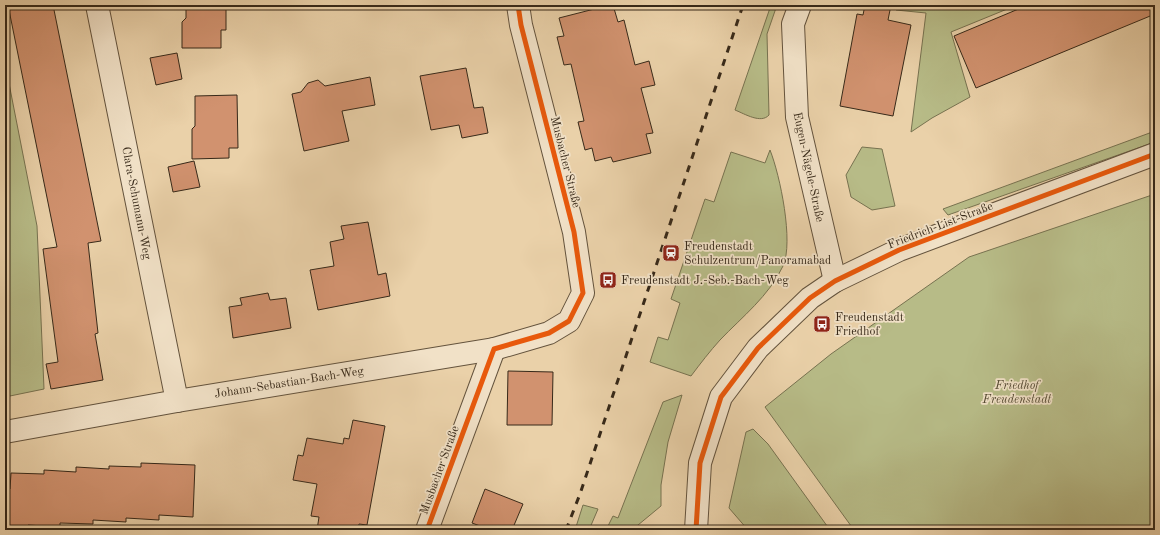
<svg xmlns="http://www.w3.org/2000/svg" width="1160" height="535" viewBox="0 0 1160 535" font-family="'Old Standard TT',serif">
<rect width="100%" height="100%" fill="#ead1a9"/>
<filter id="stains"><feTurbulence type="fractalNoise" baseFrequency=".005" numOctaves="4"/><feColorMatrix values="0 0 0 0 .2 0 0 0 0 .09 0 0 0 0 .02 0 0 0 .5 -.17"/></filter>
<radialGradient id="worn" r=".72"><stop offset=".6" stop-color="#630" stop-opacity="0"/><stop offset="1" stop-color="#630" stop-opacity=".3"/></radialGradient>
<g fill="#b7bb87" stroke="#777250">
<path d="M 771,5 L 777,5 L 767,34 L 769,115 C 761,124 745,114 735,110 Z"/>
<path d="M 897,5 L 1017,5 L 951,32 L 970,97 L 932,118 L 911,132 L 926,13 L 896,10 Z"/>
<path d="M 5,63 L 37,226 L 44,389 L 5,397 Z"/>
<path d="M 1155,131 L 1155,142 L 948,215 L 943,209 Z"/>
<path d="M 862,147 L 882,149 L 895,206 L 872,210 L 851,197 L 846,175 Z"/>
<path d="M 770,150 C 780,175 794,242 783,266 C 769,296 742,317 720,340 C 710,351 700,364 691,376 L 650,362 L 658,337 L 668,340 L 680,303 L 671,299 L 705,199 L 714,202 L 731,152 L 765,163 Z"/>
<path d="M 1155,194 L 1155,530 L 854,530 L 765,407 L 831,354 L 969,257 Z"/>
<path d="M 682,395 L 668,442 L 661,485 L 661,506 L 632,530 L 606,530 L 613,516 L 618,518 L 663,402 Z"/>
<path d="M 753,429 L 768,444 L 830,530 L 748,530 L 729,508 L 746,432 Z"/>
<path d="M 583,505 L 598,509 L 589,530 L 575,530 Z"/>
</g>
<g fill="#d1926f" stroke="#372919">
<path d="M 8,5 L 53,5 L 101,241 L 88,243 L 98,333 L 95,334 L 103,380 L 51,389 L 46,364 L 58,362 L 43,249 L 57,247 Z"/>
<path d="M 186,5 L 226,5 L 226,30 L 221,30 L 221,48 L 182,48 L 182,22 L 186,18 Z"/>
<path d="M 610,5 L 613,5 L 618,22 L 624,20 L 635,65 L 649,61 L 655,85 L 641,88 L 653,133 L 646,134 L 651,153 L 613,162 L 611,157 L 595,161 L 592,148 L 585,150 L 578,122 L 584,121 L 571,64 L 564,65 L 557,37 L 564,36 L 559,18 Z"/>
<path d="M 865,5 L 891,5 L 888,20 L 911,25 L 893,116 L 840,106 L 857,14 L 863,15 Z"/>
<path d="M 1028,5 L 1155,5 L 1155,14 L 976,88 L 954,36 Z"/>
<path d="M 177,53 L 182,79 L 156,85 L 150,58 Z"/>
<path d="M 466,68 L 474,108 L 483,107 L 488,133 L 462,138 L 459,125 L 431,130 L 420,76 Z"/>
<path d="M 370,77 L 375,105 L 342,111 L 349,141 L 304,151 L 292,94 L 301,92 L 308,83 L 318,80 L 325,86 Z"/>
<path d="M 237,95 L 238,148 L 229,148 L 229,158 L 192,159 L 192,129 L 195,126 L 195,96 Z"/>
<path d="M 194,161 L 200,187 L 173,192 L 168,167 Z"/>
<path d="M 368,222 L 378,275 L 386,273 L 390,296 L 318,310 L 310,270 L 334,266 L 330,242 L 344,239 L 341,226 Z"/>
<path d="M 268,293 L 270,300 L 286,298 L 291,328 L 233,338 L 229,307 L 242,305 L 240,298 Z"/>
<path d="M 508,371 L 553,372 L 552,425 L 507,425 Z"/>
<path d="M 353,420 L 385,426 L 367,525 L 359,524 L 358,530 L 317,530 L 319,517 L 311,516 L 317,484 L 293,480 L 298,455 L 303,456 L 307,438 L 343,444 L 344,438 L 349,439 Z"/>
<path d="M 141,463 L 195,465 L 193,517 L 159,515 L 159,520 L 126,518 L 126,522 L 93,520 L 93,524 L 60,523 L 60,527 L 28,525 L 28,530 L 5,529 L 5,489 L 10,489 L 11,473 L 44,474 L 44,470 L 76,472 L 76,467 L 109,469 L 109,466 L 141,467 Z"/>
<path d="M 485,489 L 523,504 L 512,530 L 491,530 L 472,523 Z"/>
</g>
<g fill="none" stroke-linecap="round" stroke-linejoin="round">
<defs>
<g id="minor">
<path d="M 97,5 L 177,401"/>
<path d="M 800,5 L 793,24 L 797,117 L 835,281"/>
<path d="M 5,432 L 177,401 L 494,349 L 549,333 L 569,321 L 583,293 L 574,232 L 521,25 L 518,5"/>
<path d="M 427,530 L 494,349"/>
<path d="M 696,530 L 700,463 L 721,397 L 758,348 L 810,298 L 835,281 L 899,250 L 1155,154"/>
</g>
</defs>
<use href="#minor" stroke="#64533d" stroke-width="24"/>
<use href="#minor" stroke="#f1e1c7" stroke-width="22"/>
<path stroke="#372919" stroke-width="3" stroke-dasharray="7 7" stroke-linecap="butt" d="M 566,530 L 580,494 L 743,5"/>
<defs>
<g id="cycleway">
<path d="M 427,530 L 494,349 L 549,333 L 569,321 L 583,293 L 574,232 L 521,25 L 518,5"/>
<path d="M 696,530 L 700,463 L 721,397 L 758,348 L 810,298 L 835,281 L 899,250 L 1155,154"/>
</g>
</defs>
<use href="#cycleway" stroke="#f1e1c7" stroke-width="8"/>
<use href="#cycleway" stroke="#e8590c" stroke-width="5"/>
</g>
<defs>
<symbol id="station-square" viewBox="-11 -11 22 22"><rect x="-9" y="-9" width="18" height="18" rx="4" fill="#8f2418" stroke="#f1e1c7"/><path d="M-3-6H3Q5-6 5-4V2Q5 4 3 4L4.5 6H3L1.5 4h-3L-3 6H-4.5L-3 4Q-5 4-5 2V-4Q-5-6-3-6ZM-3.5-4v3h7v-3ZM-3.5 1v1.5H-2V1ZM2 1v1.5H3.5V1Z" fill="#fff"/></symbol>
<symbol id="bus-square" viewBox="-11 -11 22 22"><rect x="-9" y="-9" width="18" height="18" rx="4" fill="#8f2418" stroke="#f1e1c7"/><path d="M-5-6H5V4H4V6H2V4H-2V6H-4V4H-5ZM-3.5-4V0h7V-4ZM-3.5 1.2v1.5H-2V1.2ZM2 1.2v1.5H3.5V1.2Z" fill="#fff"/></symbol>
</defs>
<g fill-rule="evenodd">
<use href="#station-square" x="661" y="243" width="20" height="20"/>
<use href="#bus-square" x="598" y="270" width="20" height="20"/>
<use href="#bus-square" x="812" y="314" width="20" height="20"/>
</g>
<g text-anchor="middle" stroke-width="3.5" stroke-linejoin="round" paint-order="stroke">
<g font-size="12" fill="#372919" stroke="#f1e1c7">
<text transform="translate(566 162) rotate(76)" y="4">Musbacher Straße</text>
<text transform="translate(809 167) rotate(78)" y="4">Eugen-Nägele-Straße</text>
<text transform="translate(137 203) rotate(79)" y="4">Clara-Schumann-Weg</text>
<text transform="translate(940 225) rotate(-21)" y="4">Friedrich-List-Straße</text>
<text transform="translate(289 382) rotate(-9)" y="4">Johann-Sebastian-Bach-Weg</text>
<text transform="translate(439 470) rotate(-70)" y="4">Musbacher Straße</text>
</g>
<g font-size="12" fill="#372919" stroke="#f1e1c7" text-anchor="start">
<text x="684" y="250">Freudenstadt<tspan x="684" dy="14">Schulzentrum/Panoramabad</tspan></text>
<text x="621" y="284">Freudenstadt J.-Seb.-Bach-Weg</text>
<text x="835" y="321">Freudenstadt<tspan x="835" dy="14">Friedhof</tspan></text>
</g>
<g font-size="12" font-style="italic" fill="#51462f" stroke="#f1e1c7">
<text x="1017" y="389">Friedhof<tspan x="1017" dy="14">Freudenstadt</tspan></text>
</g>
</g>
<rect width="1160" height="535" fill="none" stroke="#ead1a9" stroke-width="20"/>
<rect x="6" y="6" width="1148" height="523" fill="none" stroke="#372919" stroke-width="2"/>
<rect x="10" y="10" width="1140" height="515" fill="none" stroke="#372919"/>
<rect width="100%" height="100%" filter="url(#stains)"/>
<rect width="100%" height="100%" fill="url(#worn)"/>
</svg>
